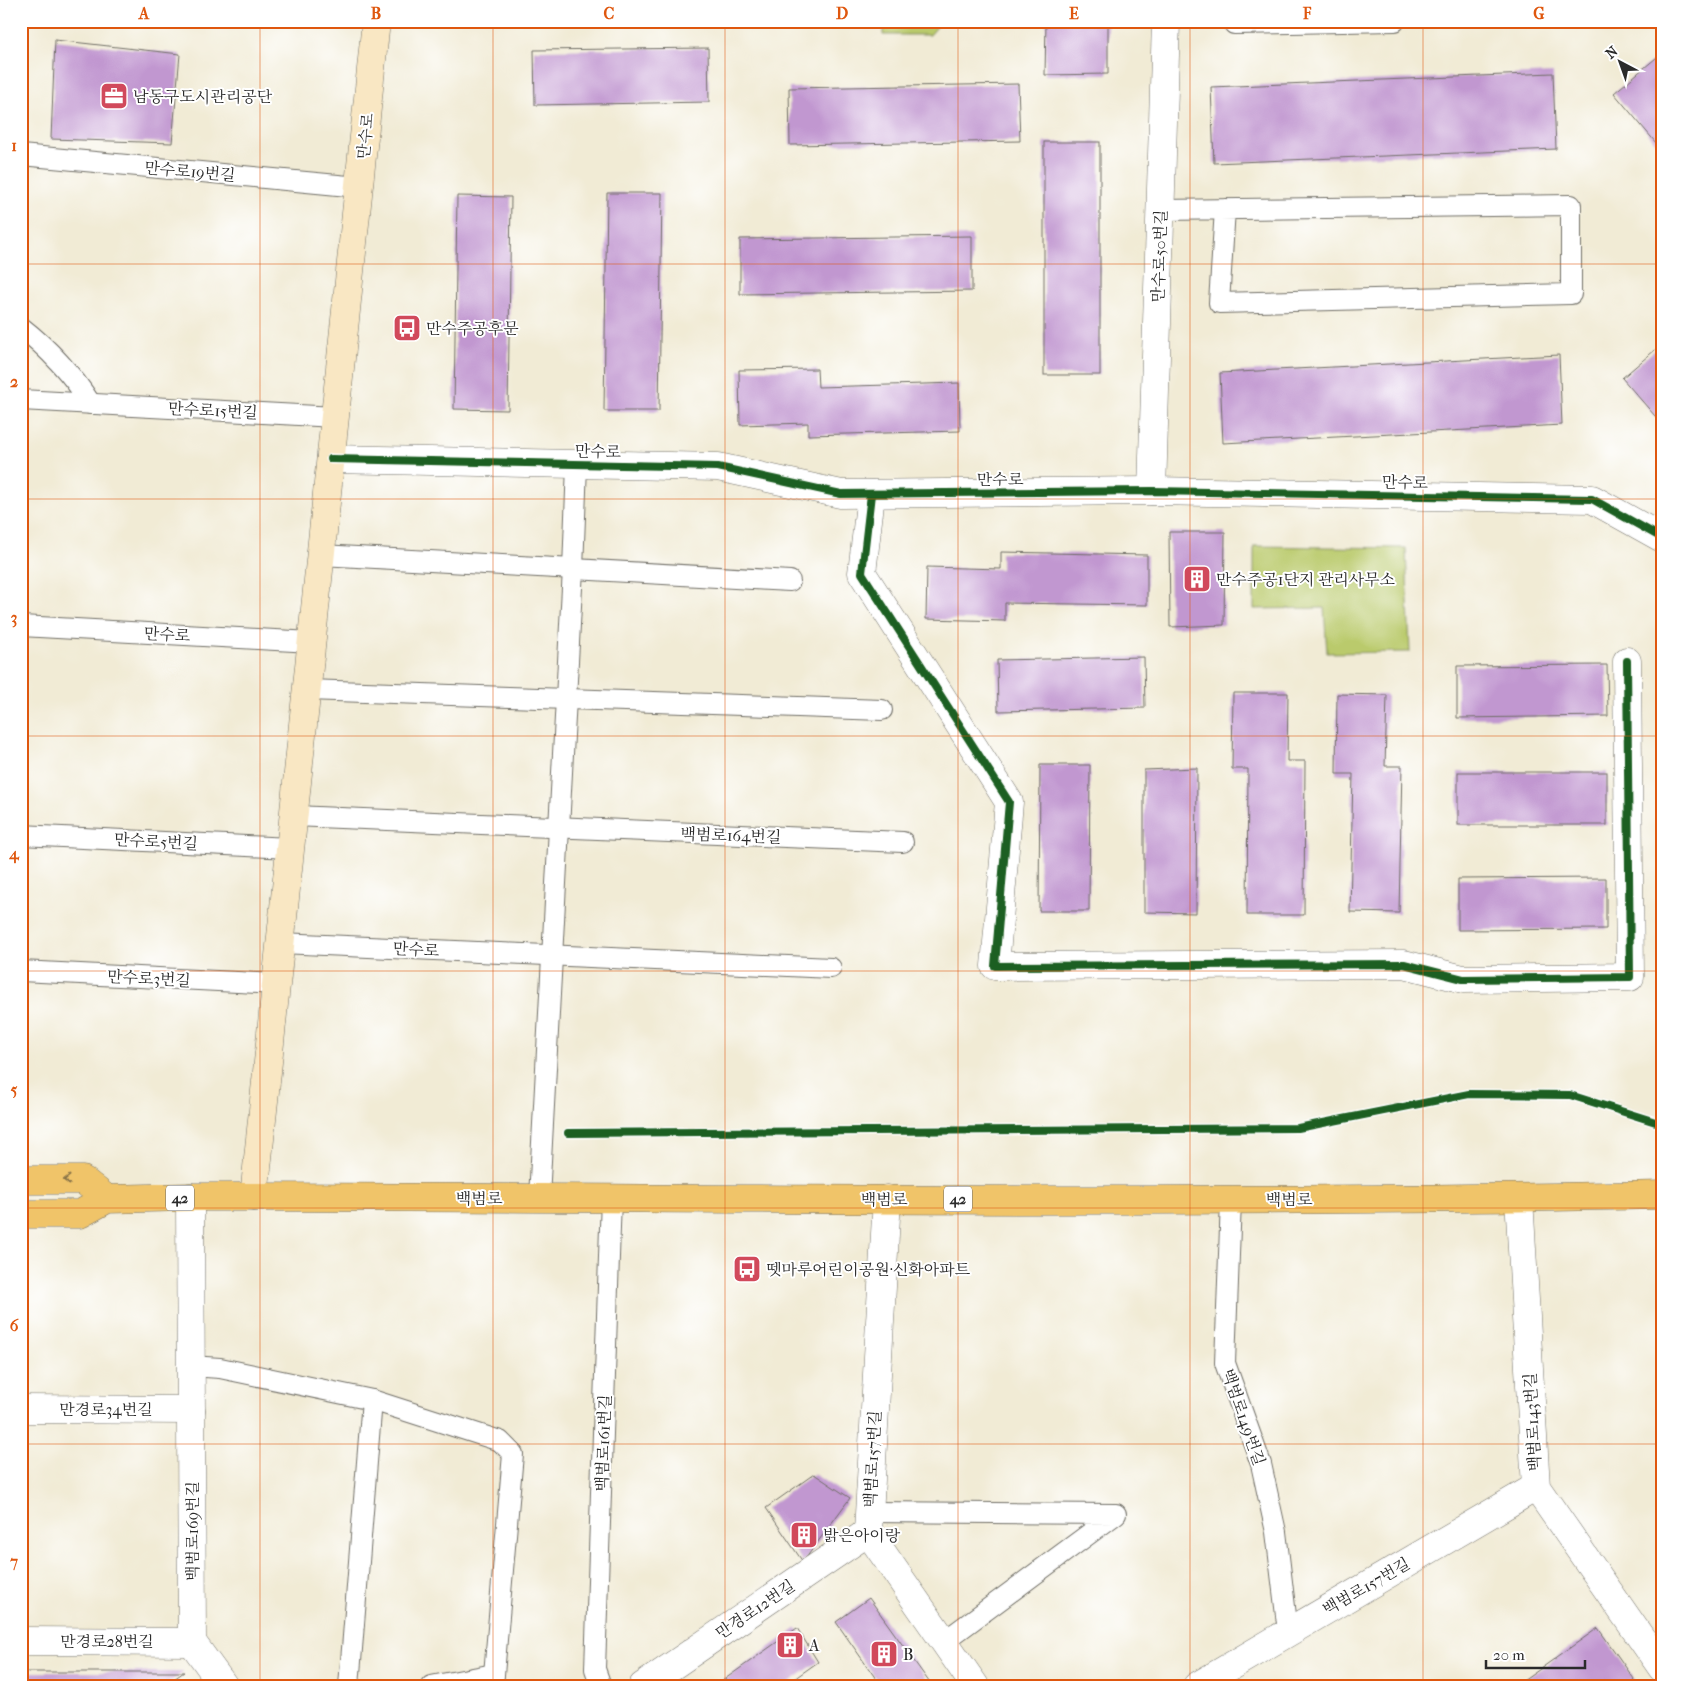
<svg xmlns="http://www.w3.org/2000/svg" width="1683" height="1707" viewBox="0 0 1683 1707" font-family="'IM FELL French Canon','Noto Serif KR',serif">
<rect width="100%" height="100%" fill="#fff"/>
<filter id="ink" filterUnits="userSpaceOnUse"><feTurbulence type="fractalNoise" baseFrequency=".02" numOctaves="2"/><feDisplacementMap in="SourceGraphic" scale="10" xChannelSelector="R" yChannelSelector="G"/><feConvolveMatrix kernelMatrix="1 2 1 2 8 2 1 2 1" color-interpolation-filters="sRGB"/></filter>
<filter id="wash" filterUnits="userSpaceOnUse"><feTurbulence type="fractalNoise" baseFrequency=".0096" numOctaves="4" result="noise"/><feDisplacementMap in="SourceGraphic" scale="20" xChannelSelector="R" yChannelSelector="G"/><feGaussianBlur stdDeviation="1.12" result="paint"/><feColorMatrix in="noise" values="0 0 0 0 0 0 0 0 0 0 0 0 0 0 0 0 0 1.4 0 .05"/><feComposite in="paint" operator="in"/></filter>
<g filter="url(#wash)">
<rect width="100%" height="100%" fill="#f1ebd5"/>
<g fill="#baca6c" stroke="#727a4c">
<path d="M 883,21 L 942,21 L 930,35 L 883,35 Z"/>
<path d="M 1254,546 L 1406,548 L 1410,652 L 1327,653 L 1324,608 L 1254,609 Z"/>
</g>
<g id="blocks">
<g fill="#c197d0">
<path d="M 1046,21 L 1108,21 L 1108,74 L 1045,75 Z"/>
<path d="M 55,40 L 180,54 L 172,143 L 51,139 Z"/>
<path d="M 708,48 L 709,102 L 535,105 L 534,50 Z"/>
<path d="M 1662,53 L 1662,150 L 1614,93 Z"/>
<path d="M 1553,73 L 1556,149 L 1214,163 L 1211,87 Z"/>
<path d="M 1018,84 L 1020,141 L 790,145 L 789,88 Z"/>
<rect x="1044" y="142" width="56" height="233"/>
<path d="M 607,193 L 662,193 L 659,411 L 604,411 Z"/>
<path d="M 457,196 L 511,197 L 508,410 L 454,409 Z"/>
<path d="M 972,236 L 972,291 L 740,294 L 740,239 Z"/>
<path d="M 1662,344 L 1662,424 L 1622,378 Z"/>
<path d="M 1559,355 L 1562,425 L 1223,443 L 1220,373 Z"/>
<path d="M 817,369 L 818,387 L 959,383 L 960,431 L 808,435 L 808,423 L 740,425 L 739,370 Z"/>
<path d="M 1169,532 L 1225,532 L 1224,625 L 1170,627 Z"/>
<path d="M 1001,552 L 1147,555 L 1147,605 L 1005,603 L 1005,621 L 926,619 L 927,567 L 1001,569 Z"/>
<path d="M 1144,657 L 1145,708 L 998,711 L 997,660 Z"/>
<path d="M 1607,665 L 1608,716 L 1457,718 L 1457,666 Z"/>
<path d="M 1233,693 L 1288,693 L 1287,761 L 1305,761 L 1304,915 L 1247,915 L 1248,769 L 1232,769 Z"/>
<path d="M 1337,694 L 1387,695 L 1385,766 L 1402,766 L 1399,913 L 1350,912 L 1353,774 L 1336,774 Z"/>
<path d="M 1040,765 L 1090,765 L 1089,911 L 1039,911 Z"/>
<path d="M 1197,768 L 1196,913 L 1144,912 L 1144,770 Z"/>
<rect x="1458" y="772" width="149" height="53"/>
<path d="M 1606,878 L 1606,929 L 1458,930 L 1458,879 Z"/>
<path d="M 814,1474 L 850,1498 L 803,1562 L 766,1508 Z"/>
<path d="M 869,1598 L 932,1686 L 881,1686 L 836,1622 Z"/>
<path d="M 797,1628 L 818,1662 L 784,1686 L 715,1686 Z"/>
<path d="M 1598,1628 L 1639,1686 L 1516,1686 Z"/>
<path d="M 21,1672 L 184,1672 L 164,1686 L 21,1686 Z"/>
</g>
</g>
</g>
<g filter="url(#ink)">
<use href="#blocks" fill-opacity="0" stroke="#706e66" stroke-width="1"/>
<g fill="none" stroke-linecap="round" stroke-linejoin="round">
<defs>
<g id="lane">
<path d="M 1234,21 L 1234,24 L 1395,21"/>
<path d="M 21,155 L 359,187"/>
<path d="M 1161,210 L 1571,205 L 1571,294 L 1219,303 L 1225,209"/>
<path d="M 21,327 C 49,349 72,374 91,404"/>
<path d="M 21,400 L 335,417"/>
<path d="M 321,555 L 790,581"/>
<path d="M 21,626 L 312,642"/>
<path d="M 307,690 L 882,710"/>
<path d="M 294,816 L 903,842"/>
<path d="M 21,835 L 290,848"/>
<path d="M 281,943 L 831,968"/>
<path d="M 21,971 L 276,984"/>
<path d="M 539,1198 L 573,569 L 577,465"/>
<path d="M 1231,1200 L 1225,1363 L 1261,1464 L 1276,1532 L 1288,1632"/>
<path d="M 191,1366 L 220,1368 L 372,1400 L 500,1441 L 513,1454 L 493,1686"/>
<path d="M 869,1512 L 1116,1514 L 950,1637 L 949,1648"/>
<path d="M 349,1686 L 372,1400"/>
<path d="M 431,1686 L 494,1674"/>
<path d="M 601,1686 L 595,1669 L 611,1198"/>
</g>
<g id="street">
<path d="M 331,459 L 718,467 L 841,494 L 1152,491 L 1592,499 L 1662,538"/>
<path d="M 1152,491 L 1166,21"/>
<path d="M 871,494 L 862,573 L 1009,802 L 995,966 L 1404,964 L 1463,979 L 1630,977 L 1627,661"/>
<path d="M 190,1197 L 192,1642 L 224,1686"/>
<path d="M 1519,1198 L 1536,1487 L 1662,1668"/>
<path d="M 887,1199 L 868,1532 L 975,1686"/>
<path d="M 21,1409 L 191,1410"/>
<path d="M 21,1641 L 192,1642"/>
<path d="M 643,1686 L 868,1532"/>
<path d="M 1197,1686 L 1536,1487"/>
</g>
<path id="secondary" d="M 254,1197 L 376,21"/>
<g id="primary">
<path d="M 21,1180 L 83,1180 L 107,1199"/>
<path d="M 21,1214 L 80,1214 L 107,1199 L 190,1197 C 681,1197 1171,1205 1662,1195"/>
</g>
</defs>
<use href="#lane" stroke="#706e66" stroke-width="22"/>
<use href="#street" stroke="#706e66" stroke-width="29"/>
<use href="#secondary" stroke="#706e66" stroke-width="29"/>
<use href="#primary" stroke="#706e66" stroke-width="29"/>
<use href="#lane" stroke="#fff" stroke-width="20"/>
<use href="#street" stroke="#fff" stroke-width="28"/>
<use href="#secondary" stroke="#f9e7c3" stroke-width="28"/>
<use href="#primary" stroke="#f0c469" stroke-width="28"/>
<defs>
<g id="cycleway">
<path d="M 331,459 L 718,467 L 841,494 L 1152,491 L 1592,499 L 1662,538"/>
<path d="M 871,494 L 862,573 L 1009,802 L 995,966 L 1404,964 L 1463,979 L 1630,977 L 1627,661"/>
<path d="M 568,1133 L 1298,1128 L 1469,1094 L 1570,1095 L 1662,1124"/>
</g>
</defs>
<use href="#cycleway" stroke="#fff" stroke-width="11"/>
<use href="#cycleway" stroke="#1b5e20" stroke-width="8"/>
</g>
<defs><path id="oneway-chevron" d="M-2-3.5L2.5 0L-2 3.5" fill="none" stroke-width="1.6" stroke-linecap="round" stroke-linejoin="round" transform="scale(1.25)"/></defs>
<use stroke="#847047" href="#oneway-chevron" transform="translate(67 1180) rotate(-180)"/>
</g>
<path fill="none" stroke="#df570e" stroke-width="1" stroke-opacity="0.55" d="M 260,21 L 260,1686M 493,21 L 493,1686M 725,21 L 725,1686M 958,21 L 958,1686M 1190,21 L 1190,1686M 1423,21 L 1423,1686M 21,264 L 1662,264M 21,499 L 1662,499M 21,736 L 1662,736M 21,971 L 1662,971M 21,1208 L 1662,1208M 21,1444 L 1662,1444"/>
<defs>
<symbol id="office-square" viewBox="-11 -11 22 22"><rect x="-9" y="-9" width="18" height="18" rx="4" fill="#d1495b" stroke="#fff"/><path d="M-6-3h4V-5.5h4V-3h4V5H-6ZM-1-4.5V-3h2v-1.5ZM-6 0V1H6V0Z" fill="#fff"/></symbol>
<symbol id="bus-square" viewBox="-11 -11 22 22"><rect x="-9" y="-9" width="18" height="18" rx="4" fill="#d1495b" stroke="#fff"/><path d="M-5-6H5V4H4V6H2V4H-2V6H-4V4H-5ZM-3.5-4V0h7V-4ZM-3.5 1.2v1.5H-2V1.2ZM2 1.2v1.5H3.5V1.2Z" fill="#fff"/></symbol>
<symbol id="building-square" viewBox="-11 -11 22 22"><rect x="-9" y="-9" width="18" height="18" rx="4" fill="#d1495b" stroke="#fff"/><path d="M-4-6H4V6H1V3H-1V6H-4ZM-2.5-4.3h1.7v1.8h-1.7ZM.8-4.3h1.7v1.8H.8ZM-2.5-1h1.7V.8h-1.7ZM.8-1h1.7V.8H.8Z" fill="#fff"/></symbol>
</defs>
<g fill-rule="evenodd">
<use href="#office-square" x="98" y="80" width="32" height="32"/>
<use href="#bus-square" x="391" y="312" width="32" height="32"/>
<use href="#building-square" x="1181" y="563" width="32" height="32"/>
<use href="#bus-square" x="731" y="1253" width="32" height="32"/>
<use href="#building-square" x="788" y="1519" width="32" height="32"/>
<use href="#building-square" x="774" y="1629" width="32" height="32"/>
<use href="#building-square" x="868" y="1638" width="32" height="32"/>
</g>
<g text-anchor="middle" stroke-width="4" stroke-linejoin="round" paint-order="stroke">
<g fill="#fff" stroke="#6b6b6b" stroke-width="1">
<rect x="166" y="1185.5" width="28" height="25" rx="4"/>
<rect x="944" y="1186.5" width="28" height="25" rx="4"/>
</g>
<g font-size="15" font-weight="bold" fill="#2b2b2b">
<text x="180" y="1203">42</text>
<text x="958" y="1204">42</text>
</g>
<g font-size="16" fill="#2b2b2b" stroke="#fff" text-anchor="start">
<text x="133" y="102">남동구도시관리공단</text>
<text x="426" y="334">만수주공후문</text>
<text x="1216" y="585">만수주공1단지 관리사무소</text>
<text x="766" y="1275">뗏마루어린이공원·신화아파트</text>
<text x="823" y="1541">밝은아이랑</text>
<text x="809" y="1651">A</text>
<text x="903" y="1660">B</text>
</g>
<g font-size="16" fill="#2b2b2b" stroke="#fff">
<text transform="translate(365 136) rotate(-84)" y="6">만수로</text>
<text transform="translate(190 171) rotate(5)" y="6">만수로19번길</text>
<text transform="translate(1159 256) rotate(-88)" y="6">만수로50번길</text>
<text transform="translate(213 410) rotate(3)" y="6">만수로15번길</text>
<text transform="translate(598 451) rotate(1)" y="6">만수로</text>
<text x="1000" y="485">만수로</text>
<text transform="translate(1405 482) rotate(1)" y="6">만수로</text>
<text transform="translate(167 634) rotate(3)" y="6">만수로</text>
<text transform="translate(731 835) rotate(2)" y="6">백범로164번길</text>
<text transform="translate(156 841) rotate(3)" y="6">만수로5번길</text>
<text transform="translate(416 949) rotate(3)" y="6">만수로</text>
<text transform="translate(149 978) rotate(3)" y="6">만수로3번길</text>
<text x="479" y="1204">백범로</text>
<text x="884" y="1205">백범로</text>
<text x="1289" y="1205">백범로</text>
<text x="106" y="1415">만경로34번길</text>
<text transform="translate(1244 1417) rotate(71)" y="6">백범로149번길</text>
<text transform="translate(1532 1422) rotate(-93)" y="6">백범로143번길</text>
<text transform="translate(603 1443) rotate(-88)" y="6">백범로161번길</text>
<text transform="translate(872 1459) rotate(-87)" y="6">백범로157번길</text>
<text transform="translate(192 1531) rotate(-90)" y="6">백범로169번길</text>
<text transform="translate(1366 1586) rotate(-30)" y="6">백범로157번길</text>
<text transform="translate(755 1609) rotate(-34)" y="6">만경로12번길</text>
<text x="107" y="1647">만경로28번길</text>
</g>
</g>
<rect width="1683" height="1707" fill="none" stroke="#fff" stroke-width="55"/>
<g transform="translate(1620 62) rotate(319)" stroke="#ffffff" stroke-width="4" paint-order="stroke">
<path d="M0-4L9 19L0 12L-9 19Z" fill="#2b2b2b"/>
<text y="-8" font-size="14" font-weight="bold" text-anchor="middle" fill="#2b2b2b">N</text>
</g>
<path d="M1486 1660v8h99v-8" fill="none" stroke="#2b2b2b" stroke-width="2.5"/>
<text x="1493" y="1660" font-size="15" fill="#2b2b2b" stroke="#ffffff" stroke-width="4" paint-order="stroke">20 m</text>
<rect x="28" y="28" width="1628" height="1652" fill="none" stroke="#df570e" stroke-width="2"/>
<g font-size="16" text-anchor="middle" font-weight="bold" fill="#df570e">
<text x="144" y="19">A</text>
<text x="376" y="19">B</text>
<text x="609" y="19">C</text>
<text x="842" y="19">D</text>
<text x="1074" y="19">E</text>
<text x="1307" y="19">F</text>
<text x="1539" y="19">G</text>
<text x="14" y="151">1</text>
<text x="14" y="387">2</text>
<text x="14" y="623">3</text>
<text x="14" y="859">4</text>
<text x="14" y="1095">5</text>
<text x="14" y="1331">6</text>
<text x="14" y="1567">7</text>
</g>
</svg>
